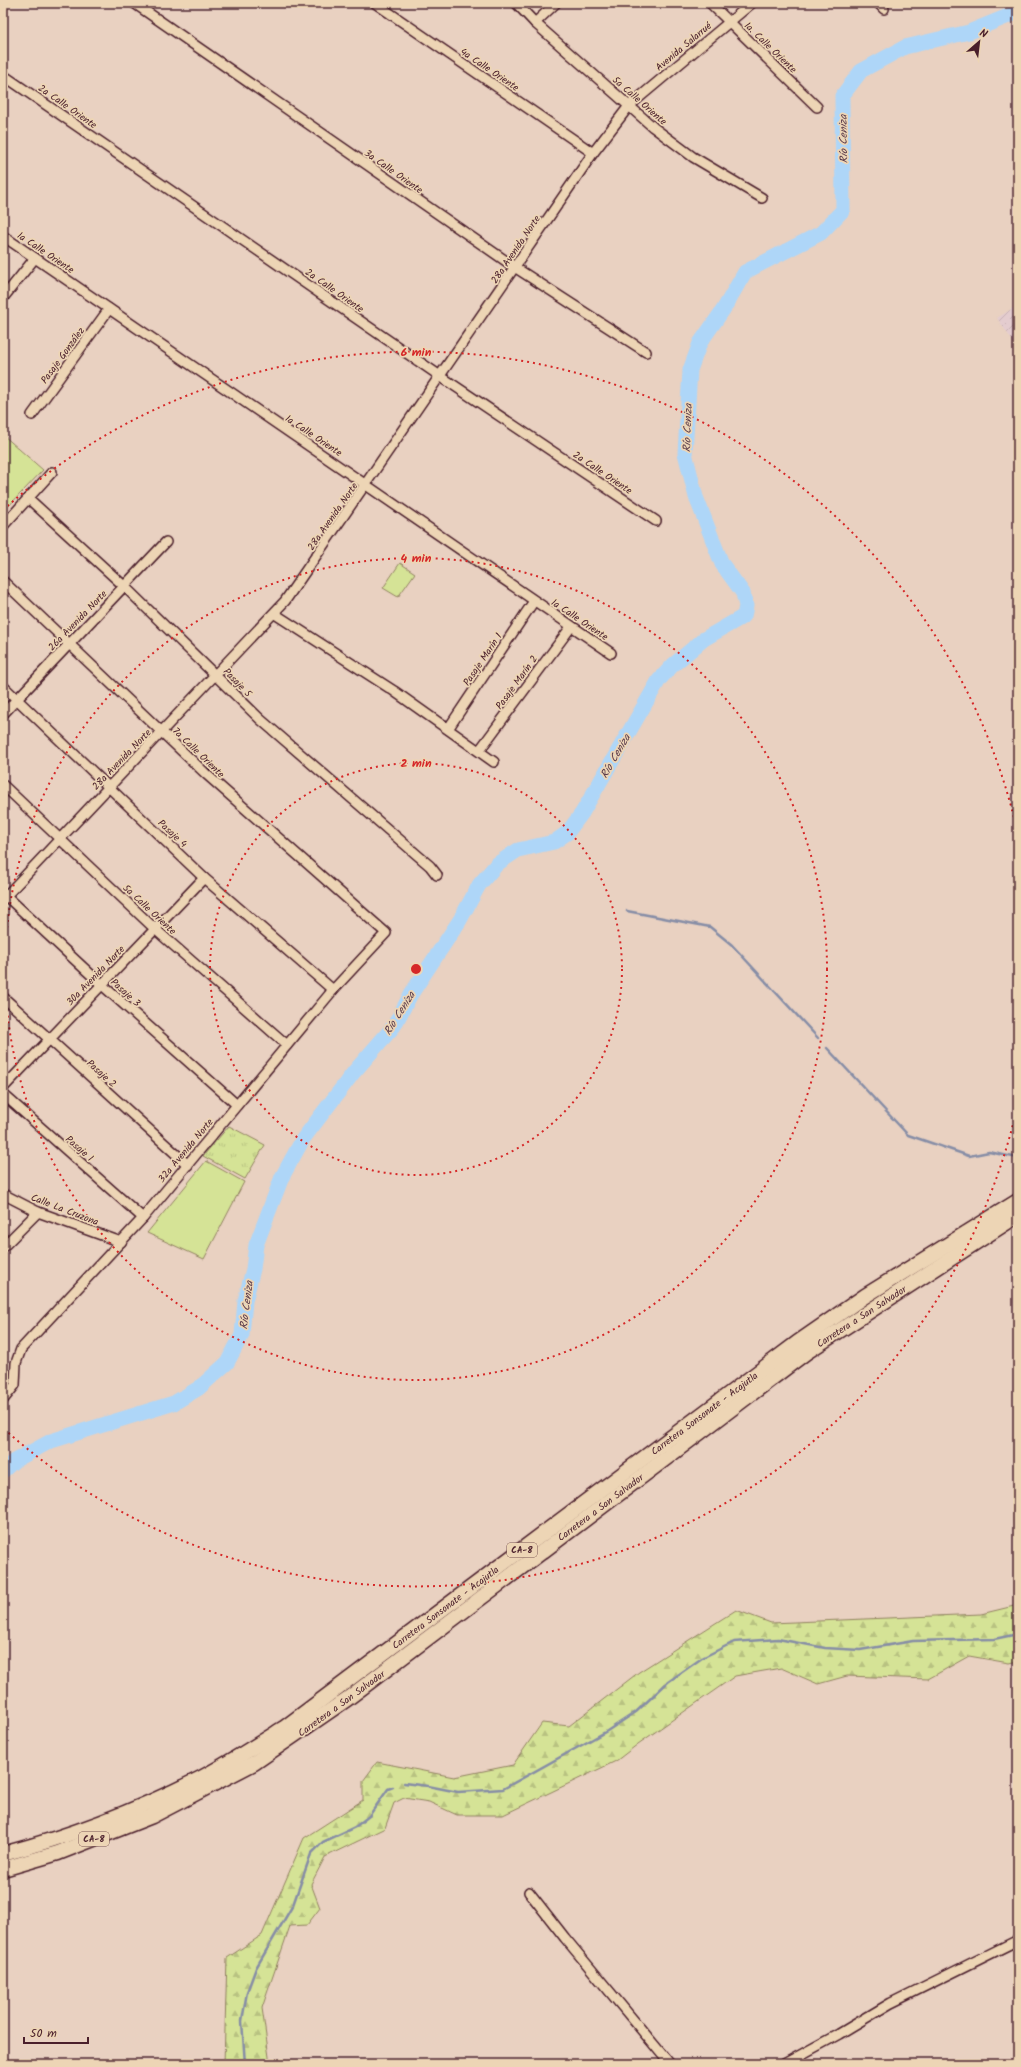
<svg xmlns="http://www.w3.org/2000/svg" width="1021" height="2067" viewBox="0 0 1021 2067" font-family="Kalam,sans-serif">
<defs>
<pattern id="industrial-furrows" width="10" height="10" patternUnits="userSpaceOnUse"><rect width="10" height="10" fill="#e4cccf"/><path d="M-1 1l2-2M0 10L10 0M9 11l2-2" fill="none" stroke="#c5afb2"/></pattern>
<pattern id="forest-firs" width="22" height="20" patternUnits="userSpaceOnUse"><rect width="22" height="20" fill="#d5e396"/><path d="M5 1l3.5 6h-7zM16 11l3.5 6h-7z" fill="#b8c281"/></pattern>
<pattern id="park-tufts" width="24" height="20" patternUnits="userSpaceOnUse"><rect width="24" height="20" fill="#d5e396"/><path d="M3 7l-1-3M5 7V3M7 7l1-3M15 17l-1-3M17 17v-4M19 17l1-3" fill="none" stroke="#b8c281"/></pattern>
</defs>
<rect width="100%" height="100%" fill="#e9d1c1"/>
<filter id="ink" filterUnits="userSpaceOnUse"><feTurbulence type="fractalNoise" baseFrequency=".025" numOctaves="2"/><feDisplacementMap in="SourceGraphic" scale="8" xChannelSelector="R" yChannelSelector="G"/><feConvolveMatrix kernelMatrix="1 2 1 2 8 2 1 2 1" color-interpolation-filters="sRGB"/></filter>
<g filter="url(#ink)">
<path fill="url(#industrial-furrows)" d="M 1018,305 L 1018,349 L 997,318 Z"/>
<g fill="#d5e396" stroke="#908160">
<path d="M 3,435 L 43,470 L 3,512 Z"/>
<path d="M 400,563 L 415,573 L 398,597 L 383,588 Z"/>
<path d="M 206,1161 L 244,1182 L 204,1259 L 147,1233 Z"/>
</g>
<path fill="url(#forest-firs)" stroke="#908160" d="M 1018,1605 L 1018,1661 L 1009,1663 L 969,1656 L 928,1679 L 847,1676 L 818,1684 L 781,1668 L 735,1676 L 638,1744 L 616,1761 L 503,1815 L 457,1815 L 429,1802 L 404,1798 L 394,1803 L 385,1828 L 325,1857 L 311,1884 L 320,1908 L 307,1925 L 290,1926 L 262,2008 L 270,2064 L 224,2064 L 227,1958 L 262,1935 L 304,1838 L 363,1800 L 363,1781 L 377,1762 L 454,1777 L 513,1765 L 542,1723 L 569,1726 L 639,1672 L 736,1610 L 771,1623 L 981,1614 Z"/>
<path fill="url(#park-tufts)" stroke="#908160" d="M 229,1126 L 265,1145 L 245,1179 L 203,1156 Z"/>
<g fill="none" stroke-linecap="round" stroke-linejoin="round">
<g stroke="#868da6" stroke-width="2.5">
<path d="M 627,911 L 710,927 L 732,945 L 818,1038"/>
<path d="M 827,1048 L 908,1135 L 969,1156 L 989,1152 L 1018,1158"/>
<path d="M 404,1783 L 428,1786 L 458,1792 L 503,1789 L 607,1731 L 636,1712 L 668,1682 L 702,1658 L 734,1642 L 778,1639 L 825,1648 L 860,1650 L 913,1641 L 994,1639 L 1018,1634"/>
<path d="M 245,2064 L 242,2021 L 247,1992 L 256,1968 L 293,1905 L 311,1854 L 323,1842 L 355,1827 L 369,1816 L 388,1789 L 393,1787"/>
</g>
<path stroke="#aed6f8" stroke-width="15" d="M 3,1471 L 14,1461 L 51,1441 L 174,1403 L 199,1388 L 227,1363 L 242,1335 L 245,1301 L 253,1269 L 256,1245 L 282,1177 L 303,1139 L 354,1072 L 394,1026 L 411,994 L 460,920 L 479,885 L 497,864 L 518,850 L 554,842 L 567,833 L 582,813 L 659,680 L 673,665 L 704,639 L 744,616 L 746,606 L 743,593 L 722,564 L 696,497 L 685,453 L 690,370 L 700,343 L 723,310 L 745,272 L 821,233 L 843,210 L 842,96 L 861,71 L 905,47 L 969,32 L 1018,12"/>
<defs>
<g id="minor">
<path d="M 134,3 L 516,268 L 646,352"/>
<path d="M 375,3 L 593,153"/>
<path d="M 516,3 L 535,23 L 653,127 L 693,157 L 762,198"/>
<path d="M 710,3 L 817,107"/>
<path d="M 878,3 L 884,9"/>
<path d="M 535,23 L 556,3"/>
<path d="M 3,75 L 440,376 L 656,521"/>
<path d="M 3,236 L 611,653"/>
<path d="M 3,298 L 35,258"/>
<path d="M 32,415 L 109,309"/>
<path d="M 29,499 L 124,586 L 260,719 L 430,866 L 437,875"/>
<path d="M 3,526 L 52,472"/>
<path d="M 3,581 L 206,774 L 386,933 L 333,990 L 143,1218 L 21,1349 L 16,1363 L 15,1385 L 3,1400"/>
<path d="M 275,614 L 394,691 L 494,762"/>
<path d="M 3,686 L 204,878 L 333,990"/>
<path d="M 3,714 L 166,542"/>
<path d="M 448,729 L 534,601"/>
<path d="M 479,751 L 571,627"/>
<path d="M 3,785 L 155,929 L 287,1045"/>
<path d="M 3,893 L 101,984 L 237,1105"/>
<path d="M 3,899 L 285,601 L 593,153 L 629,106 L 752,3"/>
<path d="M 3,997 L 188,1165"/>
<path d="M 3,1088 L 204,878"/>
<path d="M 3,1094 L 143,1218"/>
<path d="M 3,1194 L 38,1212 L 121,1242"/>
<path d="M 3,1247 L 38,1212"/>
<path d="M 529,1892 L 565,1938 L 670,2064"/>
<path d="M 784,2064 L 839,2034 L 891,2003 L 1018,1940"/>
</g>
<g id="highway">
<path d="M 3,1854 C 71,1836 138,1810 201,1778 C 229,1763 257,1745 284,1728 L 797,1343 L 865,1296 L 1018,1201"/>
<path d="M 3,1869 L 58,1853 L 152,1816 L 254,1763 L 347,1699 L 808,1351 L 1018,1215"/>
</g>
</defs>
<use href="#minor" stroke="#4a1f2b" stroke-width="12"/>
<use href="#highway" stroke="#4a1f2b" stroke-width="17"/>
<use href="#minor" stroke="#edd5b5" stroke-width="9"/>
<use href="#highway" stroke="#edd5b5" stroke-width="14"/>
</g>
</g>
<g fill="none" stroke="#d62828" stroke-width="2" stroke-dasharray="2 4">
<circle cx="416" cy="969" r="206"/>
<circle cx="416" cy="969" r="411"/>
<path d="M1017 1108A617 617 0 0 1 3 1428M3 510A617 617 0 0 1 1017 830"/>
</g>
<g text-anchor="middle" stroke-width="3.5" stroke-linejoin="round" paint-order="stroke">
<g fill="#edd5b5" stroke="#7b5654" stroke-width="1">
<rect x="507" y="1543" width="30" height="14" rx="3"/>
<rect x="79" y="1832" width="30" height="14" rx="3"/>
</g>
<g font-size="9" font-weight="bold" fill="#4a1f2b">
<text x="522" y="1553">CA-8</text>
<text x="94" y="1842">CA-8</text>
</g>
<g font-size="10" fill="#4a1f2b" stroke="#edd5b5">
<text transform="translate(683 46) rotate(-40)" y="4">Avenida Salarrué</text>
<text transform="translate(771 47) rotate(44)" y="4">1a. Calle Oriente</text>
<text transform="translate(490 69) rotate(34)" y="4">4a Calle Oriente</text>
<text transform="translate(640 100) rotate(41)" y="4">5a Calle Oriente</text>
<text transform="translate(68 106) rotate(35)" y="4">2a Calle Oriente</text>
<text transform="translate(394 171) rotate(35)" y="4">3a Calle Oriente</text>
<text transform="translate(515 249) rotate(-56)" y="4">28a Avenida Norte</text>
<text transform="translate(46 252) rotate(34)" y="4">1a Calle Oriente</text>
<text transform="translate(335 290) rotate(35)" y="4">2a Calle Oriente</text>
<text transform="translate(62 355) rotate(-54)" y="4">Pasaje González</text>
<text transform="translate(314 435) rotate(34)" y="4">1a Calle Oriente</text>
<text transform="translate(603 472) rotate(34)" y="4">2a Calle Oriente</text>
<text transform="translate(332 516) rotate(-55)" y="4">28a Avenida Norte</text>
<text transform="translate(580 619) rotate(34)" y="4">1a Calle Oriente</text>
<text transform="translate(77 620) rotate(-46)" y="4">26a Avenida Norte</text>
<text transform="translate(482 659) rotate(-56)" y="4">Pasaje Marín 1</text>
<text transform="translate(238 682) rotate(46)" y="4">Pasaje 5</text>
<text transform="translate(516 682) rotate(-54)" y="4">Pasaje Marín 2</text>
<text transform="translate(199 752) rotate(44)" y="4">7a Calle Oriente</text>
<text transform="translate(121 759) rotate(-46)" y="4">28a Avenida Norte</text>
<text transform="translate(173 833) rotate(43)" y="4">Pasaje 4</text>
<text transform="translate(150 909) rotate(43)" y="4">5a Calle Oriente</text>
<text transform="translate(95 975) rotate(-46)" y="4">30a Avenida Norte</text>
<text transform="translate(126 992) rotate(42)" y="4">Pasaje 3</text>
<text transform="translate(102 1073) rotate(42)" y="4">Pasaje 2</text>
<text transform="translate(80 1148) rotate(41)" y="4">Pasaje 1</text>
<text transform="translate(185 1150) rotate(-50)" y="4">32a Avenida Norte</text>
<text transform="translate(65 1209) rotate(21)" y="4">Calle La Cruzona</text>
<text transform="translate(861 1316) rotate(-33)" y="4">Carretera a San Salvador</text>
<text transform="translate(704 1413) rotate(-37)" y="4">Carretera Sonsonate - Acajutla</text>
<text transform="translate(600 1507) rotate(-37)" y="4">Carretera a San Salvador</text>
<text transform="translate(445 1607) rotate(-37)" y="4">Carretera Sonsonate - Acajutla</text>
<text transform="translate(341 1703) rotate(-36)" y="4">Carretera a San Salvador</text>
</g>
<g font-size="11" font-style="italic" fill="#593a4a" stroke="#edd5b5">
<text transform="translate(843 139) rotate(-91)" y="4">Río Ceniza</text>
<text transform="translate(687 428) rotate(-88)" y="4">Río Ceniza</text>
<text transform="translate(615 756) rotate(-60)" y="4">Río Ceniza</text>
<text transform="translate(399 1013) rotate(-58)" y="4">Río Ceniza</text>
<text transform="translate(246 1305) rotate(-83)" y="4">Río Ceniza</text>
</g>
</g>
<circle cx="416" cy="969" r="6" fill="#d62828" stroke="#edd5b5" stroke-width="2"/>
<g font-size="12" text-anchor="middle" font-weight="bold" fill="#d62828" stroke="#edd5b5" stroke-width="3.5" stroke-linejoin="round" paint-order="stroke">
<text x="416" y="356">6 min</text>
<text x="416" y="562">4 min</text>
<text x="416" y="767">2 min</text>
</g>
<rect width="1021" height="2067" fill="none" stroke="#edd5b5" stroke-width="16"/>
<rect x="8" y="8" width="1005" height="2051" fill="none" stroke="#4a1f2b" stroke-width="1.5" filter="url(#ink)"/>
<g transform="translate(979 42) rotate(28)" stroke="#edd5b5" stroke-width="3" paint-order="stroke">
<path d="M0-3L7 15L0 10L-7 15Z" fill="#4a1f2b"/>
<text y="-6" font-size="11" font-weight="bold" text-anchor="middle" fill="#4a1f2b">N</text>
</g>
<path d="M24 2037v6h64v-6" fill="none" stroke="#4a1f2b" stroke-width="2"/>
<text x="30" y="2037" font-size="12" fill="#4a1f2b" stroke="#edd5b5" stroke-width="3" paint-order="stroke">50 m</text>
</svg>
